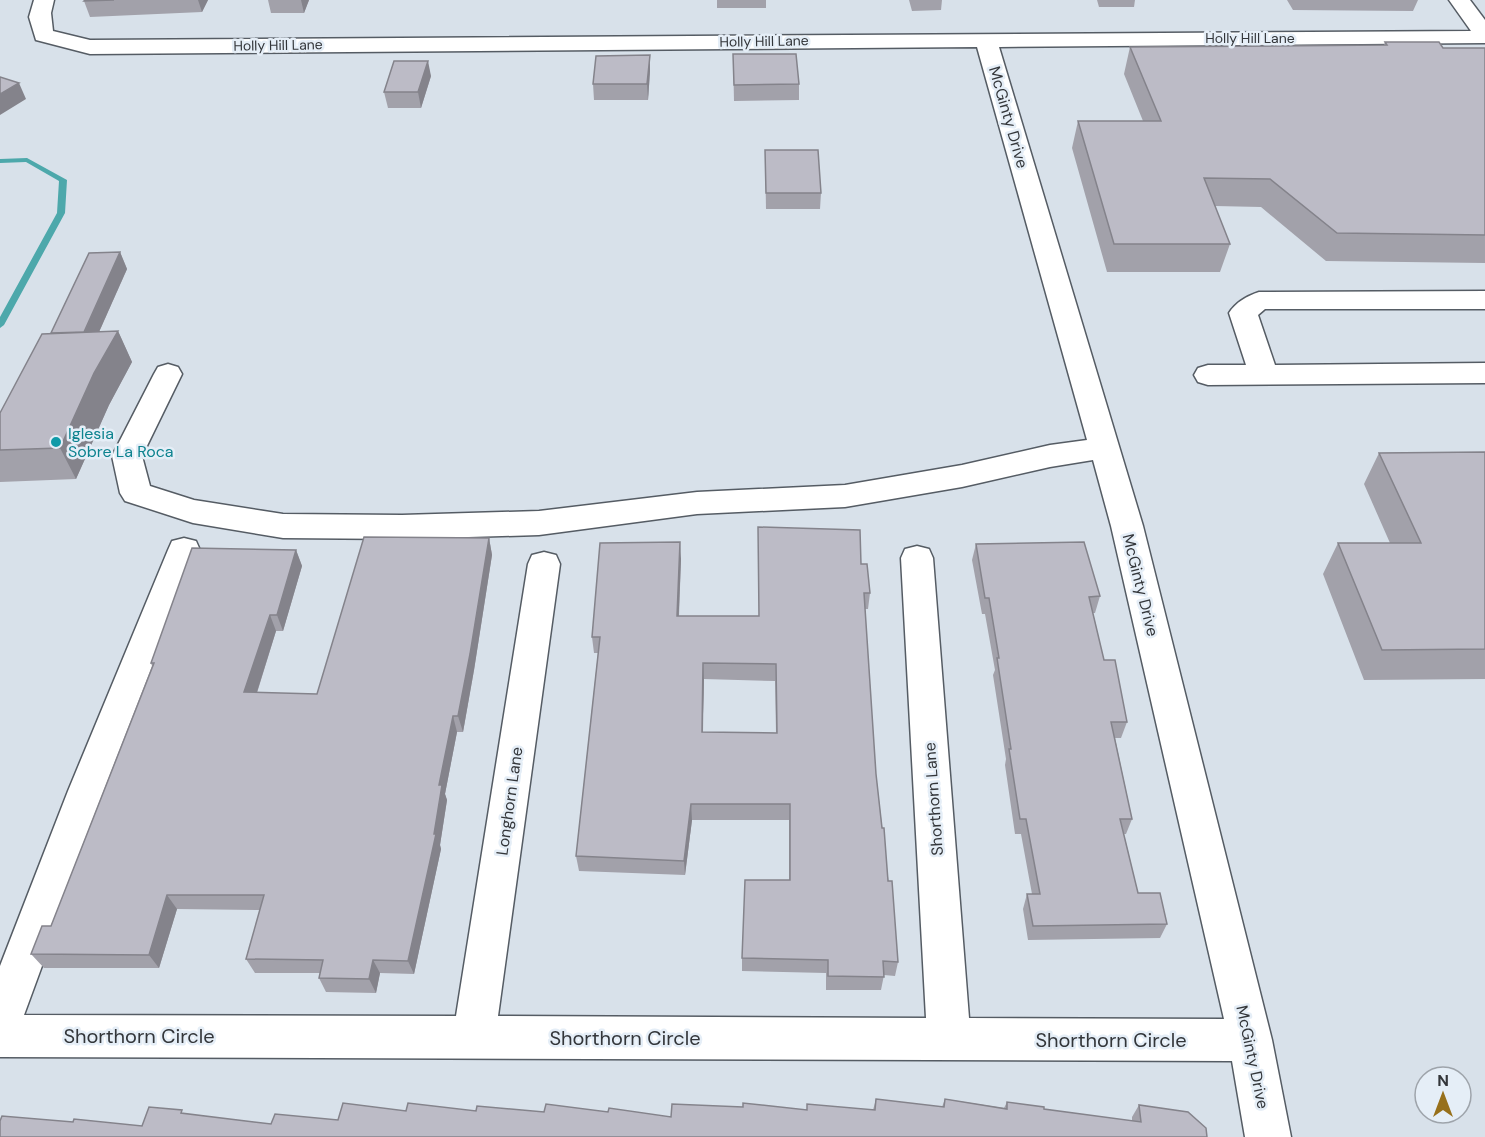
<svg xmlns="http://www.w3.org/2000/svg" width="1485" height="1137" viewBox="0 0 1485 1137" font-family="'DM Sans',sans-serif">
<rect width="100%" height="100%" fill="#d8e1ea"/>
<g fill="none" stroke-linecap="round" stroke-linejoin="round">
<path fill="#4da8ab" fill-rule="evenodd" d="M 27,158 L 67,180 L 65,213 L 4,325 L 0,328 L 0,317 L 57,213 L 59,181 L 26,162 L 0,163 L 0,159 Z"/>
<defs>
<g id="minor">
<path d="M 34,0 L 54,0 L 51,13 L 53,31 L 90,40 L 1471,31 L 1449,0 L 1470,0 L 1485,20 L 1485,43 L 999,47 L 1143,526 L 1272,1040 L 1291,1137 L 1245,1137 L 1232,1061 L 0,1057 L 0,966 L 68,791 L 168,550 L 172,541 L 184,538 L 196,541 L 200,550 L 106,791 L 24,1015 L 456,1016 L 528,564 L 532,555 L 544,552 L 556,555 L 560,564 L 498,1016 L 926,1018 L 901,558 L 905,549 L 917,546 L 929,549 L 933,558 L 969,1018 L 1224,1019 L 1111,526 L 1093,460 L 1050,467 L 962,487 L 845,507 L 697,514 L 539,535 L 402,539 L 283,538 L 193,523 L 125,501 L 120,493 L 112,456 L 154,374 L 158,367 L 168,364 L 178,367 L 182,374 L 142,456 L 150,486 L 194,500 L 283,514 L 402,515 L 539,511 L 697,492 L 845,485 L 962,465 L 1050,445 L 1087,440 L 977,47 L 90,54 L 36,40 L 29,17 Z"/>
<path d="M 1485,291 L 1485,309 L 1265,309 L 1258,315 L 1275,365 L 1485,363 L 1485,383 L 1208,385 L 1198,382 L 1194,375 L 1198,368 L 1208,365 L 1246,365 L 1229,313 C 1236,302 1247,296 1259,292 Z"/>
</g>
</defs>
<use href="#minor" stroke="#555c64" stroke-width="3"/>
<use href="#minor" fill="#fff" fill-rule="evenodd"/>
</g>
<g fill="#a2a1aa" fill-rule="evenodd">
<path d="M 85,0 L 208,0 L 202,12 L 90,17 L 84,1 Z"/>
<path d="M 268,0 L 309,0 L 304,13 L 271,13 Z"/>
<rect x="717" y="0" width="49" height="8"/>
<path d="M 909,0 L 942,0 L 941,10 L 912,11 Z"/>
<path d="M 1097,0 L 1135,0 L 1134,7 L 1099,7 Z"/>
<path d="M 1287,0 L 1418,0 L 1413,11 L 1293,10 Z"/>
<path d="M 1385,42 L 1443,48 L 1485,48 L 1485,263 L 1326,261 L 1261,207 L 1215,206 L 1230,244 L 1220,272 L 1107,272 L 1072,148 L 1078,121 L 1143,121 L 1124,74 L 1130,47 L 1384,45 Z"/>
<path d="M 733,54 L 799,84 L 799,100 L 734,101 Z"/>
<path d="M 650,71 L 648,100 L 594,100 L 593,84 Z"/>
<path d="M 431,76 L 421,108 L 388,108 L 384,92 Z"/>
<path d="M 765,150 L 821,193 L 820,209 L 766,209 Z"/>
<path d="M 120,252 L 127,269 L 99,332 L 118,331 L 132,362 L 109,405 L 76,479 L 0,482 L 0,413 L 51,333 Z"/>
<path d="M 1485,452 L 1485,679 L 1364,680 L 1323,574 L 1338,543 L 1390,543 L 1364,484 L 1379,453 Z"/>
<path d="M 489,538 L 492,555 L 474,670 L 463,732 L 457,732 L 445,794 L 447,800 L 440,845 L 441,849 L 414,974 L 380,973 L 376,993 L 326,992 L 319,978 L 320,973 L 255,973 L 246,959 L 260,910 L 177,909 L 159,968 L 44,968 L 31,954 L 51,926 L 152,666 L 151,663 L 296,550 L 302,566 L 283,631 L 276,631 L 257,693 L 317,694 Z"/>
<path d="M 976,544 L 1100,596 L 1095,613 L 1093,613 L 1104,660 L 1127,722 L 1121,738 L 1115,738 L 1132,819 L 1126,834 L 1124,834 L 1138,893 L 1167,924 L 1160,938 L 1028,940 L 1023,909 L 1027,894 L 1032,894 L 1021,834 L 1015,834 L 1005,765 L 1006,759 L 993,675 L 995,670 L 985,614 L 982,614 L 972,560 Z"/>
<path d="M 681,559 L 679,616 L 759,616 L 861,564 L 870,593 L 868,609 L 865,609 L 876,774 L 898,962 L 895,976 L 884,975 L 881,990 L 826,990 L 826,973 L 742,971 L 742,958 L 789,880 L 789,820 L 692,820 L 685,875 L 579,871 L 576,856 L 598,653 L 594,653 L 592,637 ZM 704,679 L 775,681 L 776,733 L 703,732 Z"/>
<path d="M 876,1099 L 942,1107 L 945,1099 L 1004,1108 L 1007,1102 L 1044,1109 L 1132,1121 L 1132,1117 L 1139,1105 L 1206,1128 L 0,1137 L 73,1122 L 142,1126 L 185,1114 L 271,1124 L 338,1120 L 406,1111 L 608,1112 L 671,1117 L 806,1110 L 873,1110 Z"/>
</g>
<g fill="#84838b">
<path d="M 198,0 L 208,0 L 202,12 Z"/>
<path d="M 301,0 L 309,0 L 304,13 Z"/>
<path d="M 650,55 L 650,71 L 648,100 L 647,84 Z"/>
<path d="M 428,61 L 431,76 L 421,108 L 418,92 Z"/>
<path d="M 19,83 L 26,99 L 0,115 L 0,94 Z"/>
<path d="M 120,252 L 127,269 L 91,350 L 84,333 Z"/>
<path d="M 118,331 L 132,362 L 109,405 L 76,479 L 60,448 L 94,373 Z"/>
<path d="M 489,538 L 492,555 L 474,670 L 463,732 L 458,716 Z"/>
<path d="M 680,542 L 681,559 L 678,632 L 677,616 Z"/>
<path d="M 296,550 L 302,566 L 283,631 L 277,615 Z"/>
<path d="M 270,615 L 276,631 L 252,708 L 244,692 Z"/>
<path d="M 703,663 L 704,679 L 702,748 L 702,732 Z"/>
<path d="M 453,716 L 457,732 L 445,794 L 447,800 L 440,845 L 441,849 L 414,974 L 408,961 L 434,834 L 439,785 Z"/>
<path d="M 691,804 L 692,820 L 685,875 L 684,861 Z"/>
<path d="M 167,895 L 177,909 L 159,968 L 149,955 Z"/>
<path d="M 373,960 L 380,973 L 376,993 L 369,979 Z"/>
</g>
<g fill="#bcbbc6" stroke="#84838b" stroke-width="1.5" fill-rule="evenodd">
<path d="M 85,0 L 114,0 L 84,1 Z"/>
<path d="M 1385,42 L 1439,42 L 1443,48 L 1485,48 L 1485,235 L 1337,233 L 1270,179 L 1204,178 L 1230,244 L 1114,244 L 1078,121 L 1161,121 L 1130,47 L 1387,45 Z"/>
<path d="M 733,54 L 796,54 L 799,84 L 734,85 Z"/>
<path d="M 650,55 L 647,84 L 593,84 L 596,56 Z"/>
<path d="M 394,61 L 428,61 L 418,92 L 384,92 Z"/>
<path d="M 0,77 L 19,83 L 0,94 Z"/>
<path d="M 765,150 L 818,150 L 821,193 L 766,193 Z"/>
<path d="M 120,252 L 84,332 L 51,333 L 89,253 Z"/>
<path d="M 118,331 L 94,373 L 60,448 L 0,450 L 0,413 L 42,334 Z"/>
<path d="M 1485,452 L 1485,649 L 1382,650 L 1338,543 L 1421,543 L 1379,453 Z"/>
<path d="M 758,527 L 860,530 L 861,564 L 867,564 L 870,593 L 864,593 L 876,774 L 882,828 L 884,828 L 888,881 L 892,881 L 898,962 L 883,961 L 884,977 L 828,976 L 828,960 L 742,958 L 745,880 L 790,880 L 790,804 L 691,804 L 684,861 L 576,856 L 600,637 L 592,637 L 600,543 L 680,542 L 677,616 L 759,616 ZM 703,663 L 776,664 L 777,733 L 702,732 Z"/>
<path d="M 364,537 L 489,538 L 470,654 L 458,716 L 453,716 L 439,785 L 442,785 L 434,834 L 436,834 L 408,961 L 373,960 L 369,979 L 319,978 L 323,960 L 246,959 L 264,895 L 167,895 L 149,955 L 31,954 L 42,926 L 51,926 L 154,663 L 151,663 L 192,548 L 296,550 L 277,615 L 270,615 L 244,692 L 317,694 Z"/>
<path d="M 1084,542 L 1100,596 L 1089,597 L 1104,660 L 1115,660 L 1127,722 L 1111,722 L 1132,819 L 1120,819 L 1138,893 L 1160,893 L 1167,924 L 1033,926 L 1027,894 L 1040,894 L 1026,819 L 1020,819 L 1009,749 L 1011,749 L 997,658 L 999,658 L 989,598 L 985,598 L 976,544 Z"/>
<path d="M 876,1099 L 944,1107 L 945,1099 L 1007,1109 L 1007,1102 L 1044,1107 L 1044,1109 L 1141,1122 L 1139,1105 L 1188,1112 L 1206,1128 L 1207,1137 L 0,1137 L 0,1121 L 2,1116 L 73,1122 L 74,1119 L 142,1126 L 149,1107 L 182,1110 L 181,1113 L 271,1124 L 275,1114 L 338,1120 L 343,1103 L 406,1111 L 408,1103 L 476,1111 L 477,1106 L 544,1112 L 546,1104 L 608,1112 L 609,1108 L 671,1117 L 672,1104 L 743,1107 L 743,1103 L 807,1110 L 807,1104 L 875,1110 Z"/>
</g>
<circle fill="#0f9aa8" stroke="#e5eef7" stroke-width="2" cx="56" cy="442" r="6"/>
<g text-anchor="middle" stroke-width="5" stroke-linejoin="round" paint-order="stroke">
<g font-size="14" fill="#33363a" stroke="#e5eef7">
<text x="1250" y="43">Holly Hill Lane</text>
<text transform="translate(764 41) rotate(-1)" y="5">Holly Hill Lane</text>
<text transform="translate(278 45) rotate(-1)" y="5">Holly Hill Lane</text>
</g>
<g font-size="16" fill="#33363a" stroke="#e5eef7">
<text transform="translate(1009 117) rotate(74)" y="6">McGinty Drive</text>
<text transform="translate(1141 585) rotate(76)" y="6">McGinty Drive</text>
<text transform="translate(933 799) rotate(-94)" y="6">Shorthorn Lane</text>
<text transform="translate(509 801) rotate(-82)" y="6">Longhorn Lane</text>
<text transform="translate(1253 1057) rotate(78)" y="6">McGinty Drive</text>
</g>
<g font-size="16" fill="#0d838f" stroke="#e5eef7" text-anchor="start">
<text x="68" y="439">Iglesia<tspan x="68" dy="18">Sobre La Roca</tspan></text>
</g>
<g font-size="20" fill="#33363a" stroke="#e5eef7">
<text x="139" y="1043">Shorthorn Circle</text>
<text x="625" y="1045">Shorthorn Circle</text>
<text x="1111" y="1047">Shorthorn Circle</text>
</g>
</g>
<g transform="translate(1443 1095)"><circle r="28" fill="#e5eef7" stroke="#9ea4ab" stroke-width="1.5"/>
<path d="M0-4.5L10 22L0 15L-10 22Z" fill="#97701b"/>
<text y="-9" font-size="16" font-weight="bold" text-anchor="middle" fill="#33363a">N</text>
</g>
</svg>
